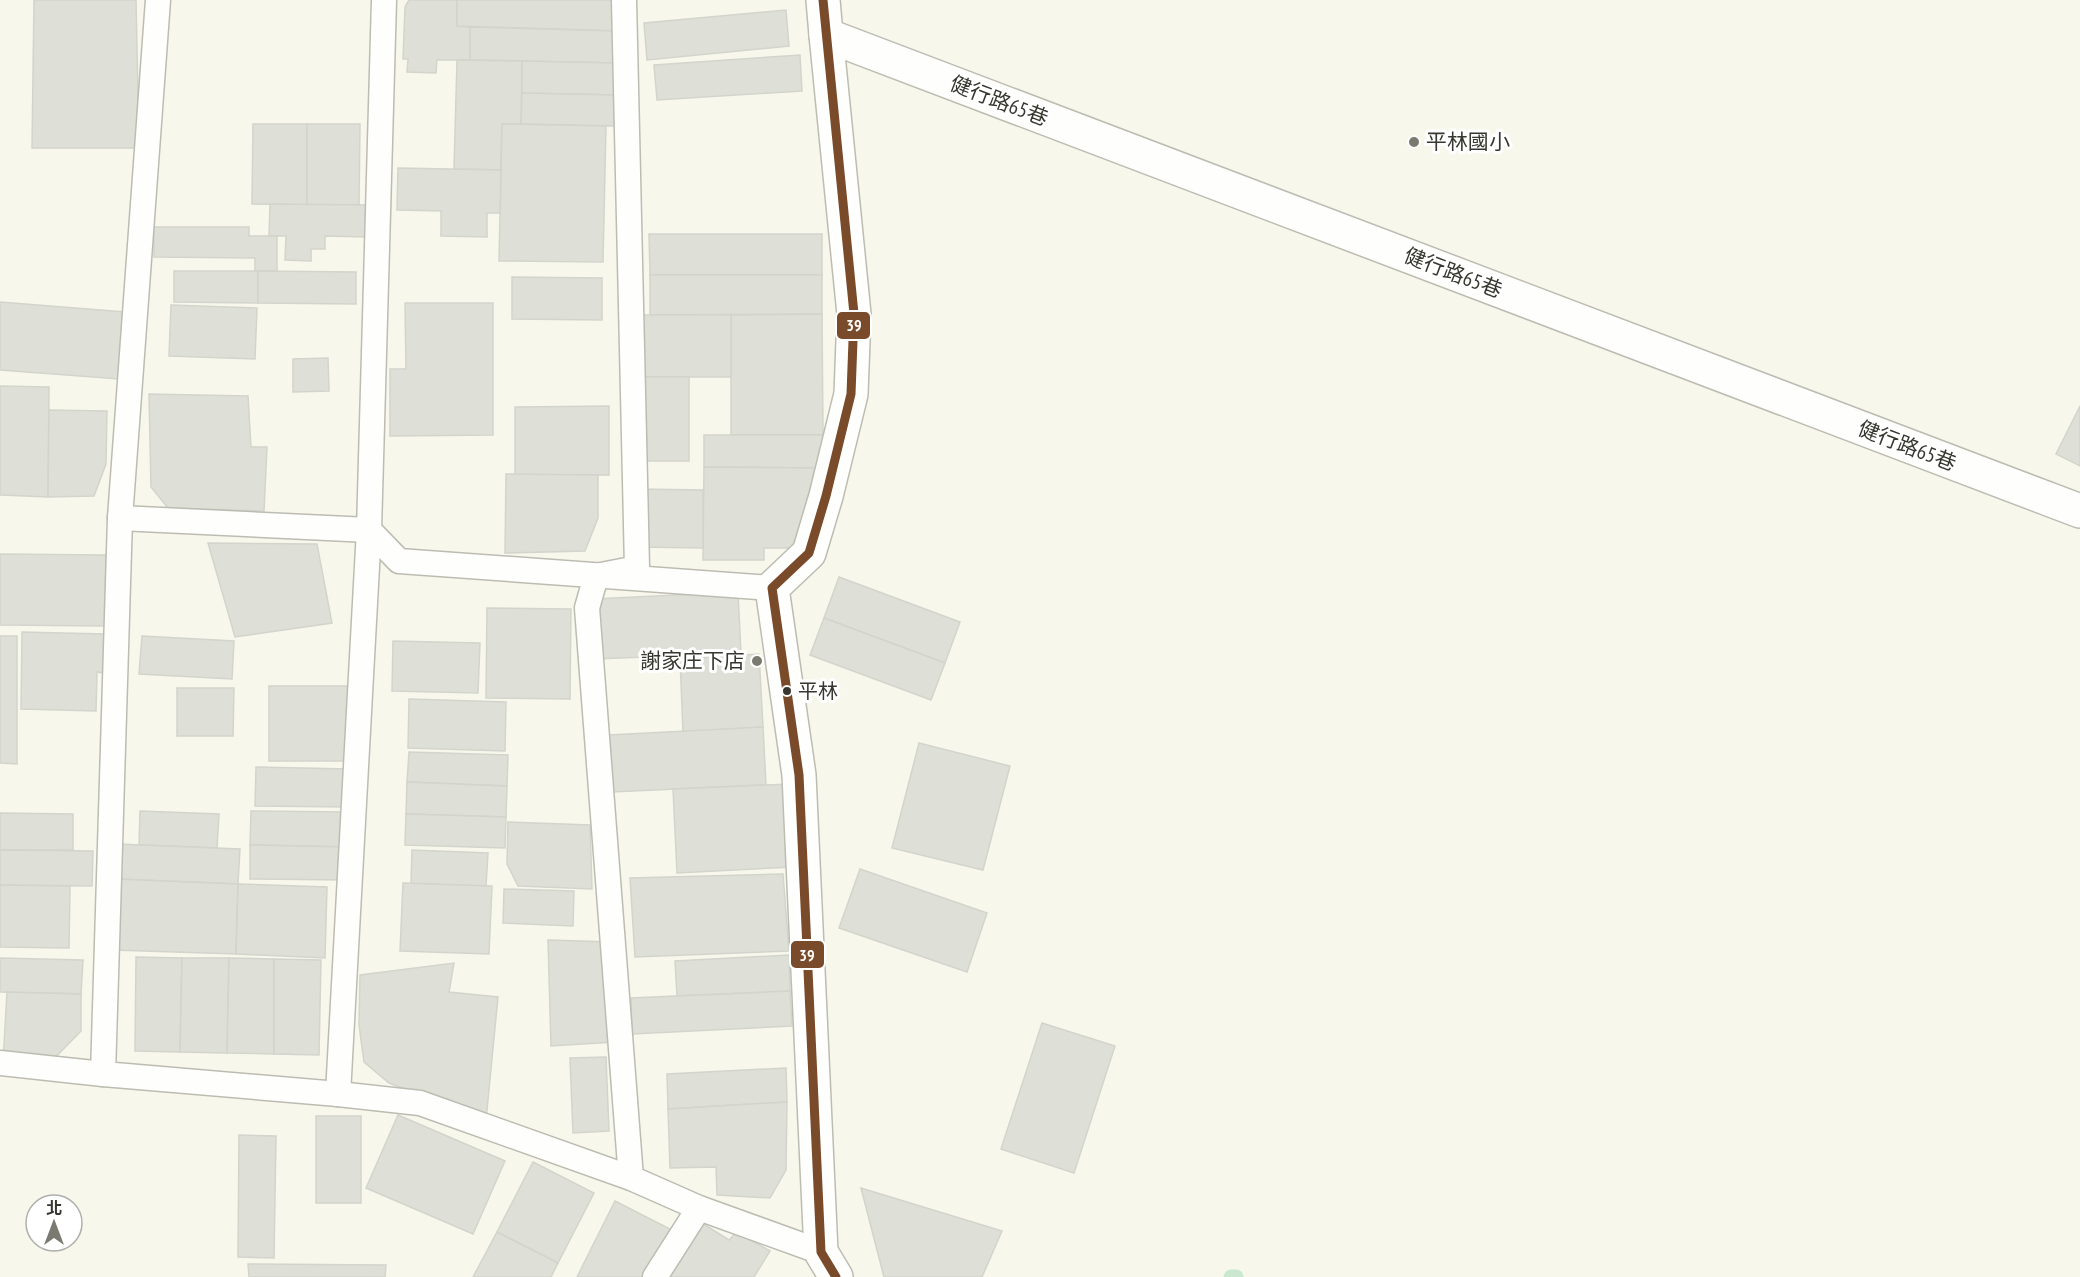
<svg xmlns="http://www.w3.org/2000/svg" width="2080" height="1277" viewBox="0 0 2080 1277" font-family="'PT Sans Narrow','Noto Sans TC',sans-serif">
<rect width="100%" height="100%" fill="#f8f7ec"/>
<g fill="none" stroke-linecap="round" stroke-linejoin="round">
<path stroke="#cae8cf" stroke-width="15" d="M 1231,1277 L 1236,1277"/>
</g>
<g fill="#dee0d7" stroke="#d3d4cc" stroke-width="1.5">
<path d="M 34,0 L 136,0 L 139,148 L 32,148 Z"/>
<path d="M 409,0 L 457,0 L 457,26 L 470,27 L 470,60 L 437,60 L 436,73 L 407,72 L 408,59 L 403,59 L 405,7 Z"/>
<path d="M 457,0 L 624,0 L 616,31 L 457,26 Z"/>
<path d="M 786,10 L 789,46 L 647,60 L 644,23 Z"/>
<path d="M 470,27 L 616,31 L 615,63 L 470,60 Z"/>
<path d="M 800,55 L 802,91 L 657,100 L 654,65 Z"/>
<path d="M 457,60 L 522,61 L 521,124 L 502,124 L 501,170 L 454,169 Z"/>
<path d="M 522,61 L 615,63 L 615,95 L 522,93 Z"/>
<path d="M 522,93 L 615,95 L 614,126 L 521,124 Z"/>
<path d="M 253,124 L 307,124 L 307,205 L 252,204 Z"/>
<path d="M 307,124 L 360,124 L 359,205 L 307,205 Z"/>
<path d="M 502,124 L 606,126 L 603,262 L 499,261 Z"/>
<path d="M 398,168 L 501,170 L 500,213 L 487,213 L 487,237 L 441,236 L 441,211 L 397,210 Z"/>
<path d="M 270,204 L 370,205 L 369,237 L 325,236 L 325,249 L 311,249 L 311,261 L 285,260 L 286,236 L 269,236 Z"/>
<path d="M 154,227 L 249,227 L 249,236 L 277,236 L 277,271 L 255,271 L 255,258 L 154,257 Z"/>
<path d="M 649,234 L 822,234 L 822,275 L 650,275 Z"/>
<path d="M 174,271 L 258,271 L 258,303 L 174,302 Z"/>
<path d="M 258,271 L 356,272 L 356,304 L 258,303 Z"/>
<path d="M 650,275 L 822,275 L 822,314 L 650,315 Z"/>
<path d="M 512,277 L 602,278 L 602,320 L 512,319 Z"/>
<path d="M 0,302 L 125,312 L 119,379 L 0,370 Z"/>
<path d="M 405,303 L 493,303 L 493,435 L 390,436 L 390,369 L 406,369 Z"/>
<path d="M 171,305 L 257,308 L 255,359 L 169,356 Z"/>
<path d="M 822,314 L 823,435 L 731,435 L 731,315 Z"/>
<rect x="638" y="315" width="93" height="62"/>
<path d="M 328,358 L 329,391 L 293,392 L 293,359 Z"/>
<path d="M 638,377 L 689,377 L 689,461 L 639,461 Z"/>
<path d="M 0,386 L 49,387 L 48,497 L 0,495 Z"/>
<path d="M 149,394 L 248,396 L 251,447 L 267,447 L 264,511 L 168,508 L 151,487 Z"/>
<path d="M 609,406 L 609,475 L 515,475 L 515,407 Z"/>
<path d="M 2080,406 L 2080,466 L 2056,454 Z"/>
<path d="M 49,410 L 107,411 L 106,464 L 94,496 L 48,497 Z"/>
<path d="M 704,435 L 823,435 L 840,436 L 825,467 L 815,468 L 704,467 Z"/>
<path d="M 704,467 L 815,468 L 796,548 L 764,548 L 764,560 L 703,560 Z"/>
<path d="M 506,474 L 598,475 L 598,518 L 585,551 L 505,553 Z"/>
<path d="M 638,489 L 703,490 L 703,548 L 638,547 Z"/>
<path d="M 208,543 L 317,544 L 332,623 L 235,637 Z"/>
<path d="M 0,554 L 106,555 L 105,626 L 0,625 Z"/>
<path d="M 839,577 L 960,622 L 945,663 L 824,618 Z"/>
<path d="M 738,592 L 741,653 L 597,659 L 594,599 Z"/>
<path d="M 487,608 L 571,609 L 570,699 L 486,698 Z"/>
<path d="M 824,618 L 945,663 L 931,700 L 810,655 Z"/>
<path d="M 22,632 L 104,634 L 103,673 L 97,672 L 96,711 L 21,709 Z"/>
<path d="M 0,636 L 17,636 L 17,764 L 0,763 Z"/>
<path d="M 142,636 L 234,641 L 232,679 L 139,674 Z"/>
<path d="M 393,641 L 480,643 L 478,693 L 392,691 Z"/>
<path d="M 759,654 L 763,727 L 683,732 L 680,659 Z"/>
<rect x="269" y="686" width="86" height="75"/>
<path d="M 177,688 L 234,688 L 233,736 L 177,736 Z"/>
<path d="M 409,699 L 506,702 L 505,751 L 408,748 Z"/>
<path d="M 763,727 L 766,785 L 612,792 L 609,735 Z"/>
<path d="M 919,743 L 1010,766 L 983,870 L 892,848 Z"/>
<path d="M 409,752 L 508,755 L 507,786 L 407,782 Z"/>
<path d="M 256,767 L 348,769 L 347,807 L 255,806 Z"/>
<path d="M 407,782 L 507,786 L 506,817 L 406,814 Z"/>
<path d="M 789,784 L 793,867 L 677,873 L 673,789 Z"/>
<path d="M 140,811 L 219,814 L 217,848 L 139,845 Z"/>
<path d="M 251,811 L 348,812 L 348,847 L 250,845 Z"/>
<path d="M 0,813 L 73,814 L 73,850 L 0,850 Z"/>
<path d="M 406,814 L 506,817 L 505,848 L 405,845 Z"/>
<path d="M 508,822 L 590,825 L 592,889 L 518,886 L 507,864 Z"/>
<path d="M 118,844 L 240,849 L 238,884 L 116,879 Z"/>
<path d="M 250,845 L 348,847 L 347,880 L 250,879 Z"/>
<path d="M 0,850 L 93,851 L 92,886 L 0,885 Z"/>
<path d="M 412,850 L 488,853 L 486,886 L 411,884 Z"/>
<path d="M 860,869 L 987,913 L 967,972 L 839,928 Z"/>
<path d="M 783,874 L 789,951 L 635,957 L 630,878 Z"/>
<path d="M 116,879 L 238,884 L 236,954 L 113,950 Z"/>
<path d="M 403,883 L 492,886 L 489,954 L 400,951 Z"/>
<path d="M 238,884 L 327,887 L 325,958 L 236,954 Z"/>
<path d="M 0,885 L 70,886 L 69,948 L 0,947 Z"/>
<path d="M 504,889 L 574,891 L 573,926 L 503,923 Z"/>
<path d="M 548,940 L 612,942 L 615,1042 L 551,1046 Z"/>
<path d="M 789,955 L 790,991 L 677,996 L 675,961 Z"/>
<path d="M 136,957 L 182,958 L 180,1052 L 135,1051 Z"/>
<path d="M 0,958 L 83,960 L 81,994 L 0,992 Z"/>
<path d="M 182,958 L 229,958 L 227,1053 L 180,1052 Z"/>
<path d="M 229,958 L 274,959 L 274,1054 L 227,1053 Z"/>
<path d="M 274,959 L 321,960 L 319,1055 L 274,1054 Z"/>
<path d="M 454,963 L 449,992 L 498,997 L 486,1120 L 389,1083 L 364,1062 L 359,1025 L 360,975 Z"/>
<path d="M 790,991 L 792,1026 L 632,1034 L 631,998 Z"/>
<path d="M 7,992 L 81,994 L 81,1031 L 48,1065 L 3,1062 Z"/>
<path d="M 1042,1023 L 1115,1046 L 1074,1173 L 1001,1149 Z"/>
<path d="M 606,1057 L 609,1131 L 573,1133 L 570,1058 Z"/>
<path d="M 786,1068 L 787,1102 L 668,1109 L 667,1074 Z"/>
<path d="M 787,1102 L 786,1170 L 770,1198 L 717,1195 L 716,1167 L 670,1168 L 668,1109 Z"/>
<path d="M 398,1115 L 505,1161 L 473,1234 L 366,1188 Z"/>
<rect x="316" y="1116" width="45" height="87"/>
<path d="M 239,1135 L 276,1136 L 274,1258 L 238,1257 Z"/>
<path d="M 533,1162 L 594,1193 L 558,1263 L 497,1232 Z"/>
<path d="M 861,1188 L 1002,1231 L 982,1277 L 884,1277 Z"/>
<path d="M 615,1201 L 672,1230 L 648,1277 L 577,1277 Z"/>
<path d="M 697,1220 L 729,1240 L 737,1232 L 770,1251 L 754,1277 L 660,1277 Z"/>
<path d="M 497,1232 L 558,1263 L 551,1277 L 473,1277 Z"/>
<path d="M 248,1264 L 386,1265 L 385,1277 L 249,1277 Z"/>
</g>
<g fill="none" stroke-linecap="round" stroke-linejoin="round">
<defs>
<g id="lane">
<path d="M 158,0 L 120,518 L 103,1074 L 338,1094 L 420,1103 L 631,1178 L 699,1208 L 821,1252"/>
<path d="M 624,0 L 637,568 L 596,576 L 587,608 L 631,1178"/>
<path d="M 120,518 L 369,530 L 399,561 L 772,588"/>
<path d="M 0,1063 L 103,1074"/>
<path d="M 338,1094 L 369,530 L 384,0"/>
<path d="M 655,1277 L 699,1208"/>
</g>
<path id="street" d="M 823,0 L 826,35"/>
<path id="secondary" d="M 836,1277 L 821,1252 L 799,775 L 772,588 L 809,553 L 826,496 L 851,394 L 854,314 L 826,35 L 2080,511"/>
</defs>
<use href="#lane" stroke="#bdbcb3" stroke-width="27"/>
<use href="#street" stroke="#bdbcb3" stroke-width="36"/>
<use href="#secondary" stroke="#bdbcb3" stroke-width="36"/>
<use href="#lane" stroke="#fefefc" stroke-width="24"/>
<use href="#street" stroke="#fefefc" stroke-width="33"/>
<use href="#secondary" stroke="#fefefc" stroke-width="33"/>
<defs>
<path id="bus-1" d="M 823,0 L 854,314 L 851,394 L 826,496 L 809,553 L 772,588 L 799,775 L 821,1252 L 836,1277"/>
</defs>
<use href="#bus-1" stroke="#fff" stroke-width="14"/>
<use href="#bus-1" stroke="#7a4b2a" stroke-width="9"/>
</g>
<g fill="#7b7a71" stroke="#fff" stroke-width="2">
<circle cx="1414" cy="142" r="6"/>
<circle cx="757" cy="661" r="6"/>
</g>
<circle fill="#37372f" stroke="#fff" stroke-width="2" cx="787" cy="691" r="5"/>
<g text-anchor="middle" stroke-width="6" stroke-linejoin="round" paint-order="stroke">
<g font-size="20" fill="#37372f" stroke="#fff" text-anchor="start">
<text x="798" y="698">平林</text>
</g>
<g font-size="21" fill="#37372f" stroke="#fff">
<text transform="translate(999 101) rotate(21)" y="7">健行路65巷</text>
<text transform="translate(1453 273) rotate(21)" y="7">健行路65巷</text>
<text transform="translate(1907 446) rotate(21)" y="7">健行路65巷</text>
</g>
<g font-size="21" fill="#37372f" stroke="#fff" text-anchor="start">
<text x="1426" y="149">平林國小</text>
<text x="745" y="668" text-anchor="end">謝家庄下店</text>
</g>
</g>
<g stroke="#fff" stroke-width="2">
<rect x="836" y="311" width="35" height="29" rx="6" fill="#7a4b2a"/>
<rect x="790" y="940" width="35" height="29" rx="6" fill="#7a4b2a"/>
</g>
<g font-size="16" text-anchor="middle" font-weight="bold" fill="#fff">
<text x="854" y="331">39</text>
<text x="807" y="961">39</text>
</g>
<g transform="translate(54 1223)"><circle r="28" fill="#ffffff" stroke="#afafac" stroke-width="1.5"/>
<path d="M0-4.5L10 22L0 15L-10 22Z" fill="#7b7a71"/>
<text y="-9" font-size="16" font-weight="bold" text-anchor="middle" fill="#37372f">北</text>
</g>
</svg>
